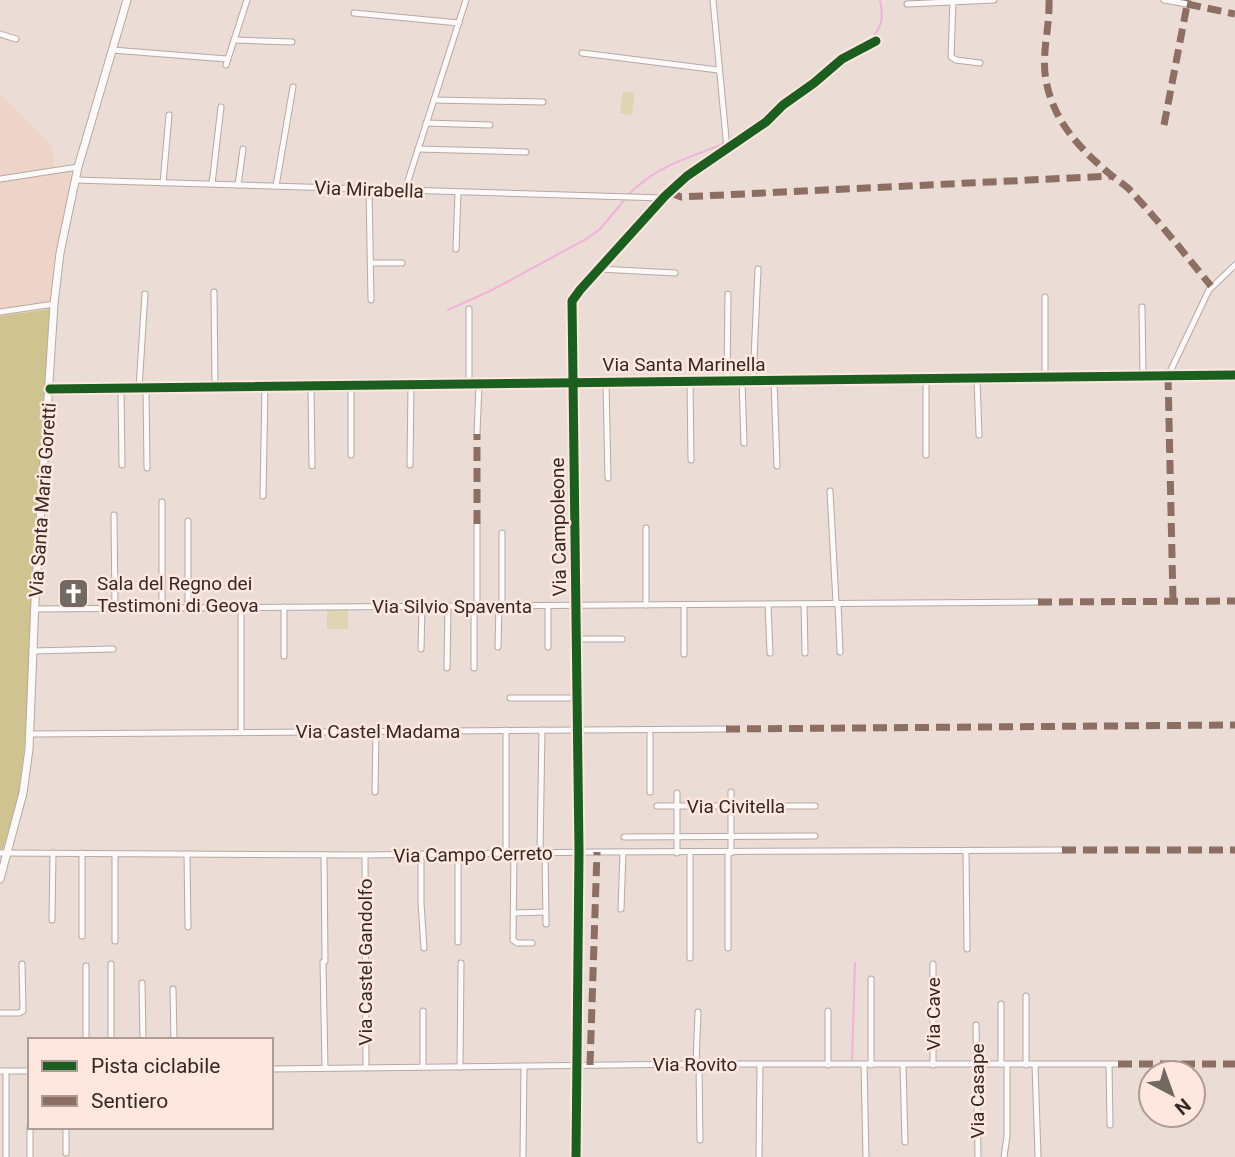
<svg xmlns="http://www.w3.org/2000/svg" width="1235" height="1157" viewBox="0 0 1235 1157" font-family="Roboto,sans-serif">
<rect width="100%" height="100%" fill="#ebdcd6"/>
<path fill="#edd3c8" d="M 0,94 L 52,147 L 54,166 L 74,173 L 58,241 L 51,301 L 0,309 Z"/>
<g fill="#ded5b2">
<path d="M 623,91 L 635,93 L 632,115 L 620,113 Z"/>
<rect x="327" y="609" width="21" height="20"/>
</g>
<path fill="#cfc48f" d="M 50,309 L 26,735 L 19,793 L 3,849 L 0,849 L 0,316 Z"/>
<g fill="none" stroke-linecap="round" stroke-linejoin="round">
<g stroke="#efb4d8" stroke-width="2">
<path d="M 869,42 C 882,27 884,19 880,0"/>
<path d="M 778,113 L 813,90 L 852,57"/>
<path d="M 629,194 C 661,162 692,158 730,141 C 740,137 749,130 758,124"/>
<path d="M 448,310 L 492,290 L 588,238 L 600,229 L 626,198"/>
<path d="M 852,1061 L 855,963"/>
</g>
<defs>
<g id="minor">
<path d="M 713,0 L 727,149"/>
<path d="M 953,0 L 951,57 L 956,60 L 980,63"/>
<path d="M 1164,0 L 1187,4"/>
<path d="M 907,4 L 994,0"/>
<path d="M 354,13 L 459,23"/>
<path d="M 0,34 L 16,39"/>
<path d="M 234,40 L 292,42"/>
<path d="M 112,50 L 227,59"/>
<path d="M 582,53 L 718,70"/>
<path d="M 226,65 L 247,0"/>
<path d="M 434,100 L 543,102"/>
<path d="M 426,123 L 490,125"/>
<path d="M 418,149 L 526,152"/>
<path d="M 0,179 L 78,167"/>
<path d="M 75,180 L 663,198"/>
<path d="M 163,183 L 169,115"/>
<path d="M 212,184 L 221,107"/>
<path d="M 238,185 L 243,149"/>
<path d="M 276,186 L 293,87"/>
<path d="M 369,189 L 371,300"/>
<path d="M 405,190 L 466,0"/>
<path d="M 456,249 L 458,193"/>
<path d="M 372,263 L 402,263"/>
<path d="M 599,269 L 675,273"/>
<path d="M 214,292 L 215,387"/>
<path d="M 1142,307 L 1143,377"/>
<path d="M 0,312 L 54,304"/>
<path d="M 1168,376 L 1209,290 L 1235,265"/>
<path d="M 1045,378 L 1045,297"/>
<path d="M 926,379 L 926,455"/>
<path d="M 977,379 L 979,435"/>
<path d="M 690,381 L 691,460"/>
<path d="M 727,381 L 728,294"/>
<path d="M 742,381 L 744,443"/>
<path d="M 753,381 L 758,269"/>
<path d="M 774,381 L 777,466"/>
<path d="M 606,382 L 608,478"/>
<path d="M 469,384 L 469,309"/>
<path d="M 311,386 L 312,466"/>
<path d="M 121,388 L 122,465"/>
<path d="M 139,388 L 145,294"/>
<path d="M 146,388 L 147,468"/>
<path d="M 50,389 L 1235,375"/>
<path d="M 477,434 L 479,384"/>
<path d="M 351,455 L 351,385"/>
<path d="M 410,465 L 411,385"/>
<path d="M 830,491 L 836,603"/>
<path d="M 263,496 L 265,386"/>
<path d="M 162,502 L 162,608"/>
<path d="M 114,515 L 115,609"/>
<path d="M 188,521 L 188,608"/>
<path d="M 646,528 L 646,605"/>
<path d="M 502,533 L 502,606"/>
<path d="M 838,603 L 840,652"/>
<path d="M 768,604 L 770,653"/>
<path d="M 804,604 L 805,653"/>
<path d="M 684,605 L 684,654"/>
<path d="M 474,606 L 474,668"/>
<path d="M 477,606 L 477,524"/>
<path d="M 284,607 L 284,656"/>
<path d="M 34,609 L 1038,602"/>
<path d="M 576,639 L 622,639"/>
<path d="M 498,647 L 499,606"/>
<path d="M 548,647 L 548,606"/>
<path d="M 421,649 L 422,606"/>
<path d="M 33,651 L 113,649"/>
<path d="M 447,668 L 448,606"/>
<path d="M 510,698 L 576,698"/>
<path d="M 506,730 L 506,853"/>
<path d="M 650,730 L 650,792"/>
<path d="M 241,732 L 241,608"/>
<path d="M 30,734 L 726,729"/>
<path d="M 375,792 L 376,731"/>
<path d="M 677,793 L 677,853"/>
<path d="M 657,806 L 815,806"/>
<path d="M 624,837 L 815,836"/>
<path d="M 966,851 L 967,949"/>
<path d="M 540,852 L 542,730"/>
<path d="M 545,852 L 546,924"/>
<path d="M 0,853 L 365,855 L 597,852 L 1062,850"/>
<path d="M 82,853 L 82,936"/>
<path d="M 514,853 L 513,940 L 517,943 L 532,943"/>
<path d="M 728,853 L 728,948"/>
<path d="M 731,853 L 731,792"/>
<path d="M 187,854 L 188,927"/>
<path d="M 421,854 L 421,903 L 424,948"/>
<path d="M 324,855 L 325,961"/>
<path d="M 365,855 L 366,1068"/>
<path d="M 621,909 L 623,852"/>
<path d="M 514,913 L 546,912"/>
<path d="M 52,920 L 53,853"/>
<path d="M 115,941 L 115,854"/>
<path d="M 458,942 L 458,854"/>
<path d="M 690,958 L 690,853"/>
<path d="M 323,962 L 325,1068"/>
<path d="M 933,964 L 933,1065"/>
<path d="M 142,983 L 143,1040"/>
<path d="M 173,989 L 174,1040"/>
<path d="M 828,1011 L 828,1065"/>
<path d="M 0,1013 L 19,1013 L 23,1011 L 22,964"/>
<path d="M 976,1025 L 978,1157"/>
<path d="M 86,1040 L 86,966"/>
<path d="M 111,1040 L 111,964"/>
<path d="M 696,1064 L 698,1012"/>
<path d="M 699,1064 L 700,1140"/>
<path d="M 1001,1064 L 1001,1004"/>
<path d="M 1109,1064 L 1110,1125"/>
<path d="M 864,1065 L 866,1157"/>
<path d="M 871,1065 L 871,979"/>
<path d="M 903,1065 L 905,1142"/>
<path d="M 1026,1065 L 1026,996"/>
<path d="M 1035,1065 L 1038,1156"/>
<path d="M 423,1067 L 423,1011"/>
<path d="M 460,1067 L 461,963"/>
<path d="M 271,1069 L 696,1064 L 1118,1064"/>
<path d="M 0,1071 L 30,1071"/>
<path d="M 6,1071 L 6,1157"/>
<path d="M 30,1127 L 30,1157"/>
<path d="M 66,1153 L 66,1127"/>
<path d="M 523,1157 L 524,1066"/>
<path d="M 576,1157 L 579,852 L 572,301 L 580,290 L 665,196 L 687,176 L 766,122 L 783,105 L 814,83 L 842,59 L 876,41"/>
<path d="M 759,1157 L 760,1064"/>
<path d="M 1004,1157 L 1007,1136 L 1007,1065"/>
</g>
<path id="major" d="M 0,879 L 23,793 L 29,749 L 35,601 L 54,304 L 60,253 L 78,167 L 127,0"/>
</defs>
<use href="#minor" stroke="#b5a9a5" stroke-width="7"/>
<use href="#major" stroke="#b5a9a5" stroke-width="9"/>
<use href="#minor" stroke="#fcfaf9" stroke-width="5"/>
<use href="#major" stroke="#fcfaf9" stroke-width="7"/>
<g stroke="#8d6e63" stroke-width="7" stroke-dasharray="14 7" stroke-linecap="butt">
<path d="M 1049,0 C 1050,27 1041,54 1046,80 C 1053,121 1080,149 1111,175 C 1116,179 1122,183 1128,188 C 1157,219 1184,253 1211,286"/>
<path d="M 1187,4 L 1235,14"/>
<path d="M 1164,125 L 1188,0"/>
<path d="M 669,192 L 681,197 L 1113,176"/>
<path d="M 1168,376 L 1173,601"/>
<path d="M 477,524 L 477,434"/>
<path d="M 1038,602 L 1235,601"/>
<path d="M 726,729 L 1235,725"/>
<path d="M 1062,850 L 1235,850"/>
<path d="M 1118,1064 L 1235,1064"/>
<path d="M 590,1065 L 597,852"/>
</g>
<defs>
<g id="cycleway">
<path d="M 50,389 L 1235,375"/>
<path d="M 576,1157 L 579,852 L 572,301 L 580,290 L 665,196 L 687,176 L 766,122 L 783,105 L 814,83 L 842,59 L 876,41"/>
</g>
</defs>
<use href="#cycleway" stroke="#fde7de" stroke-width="13"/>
<use href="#cycleway" stroke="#1b5e20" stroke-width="9"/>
</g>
<defs>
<symbol id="church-square" viewBox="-11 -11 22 22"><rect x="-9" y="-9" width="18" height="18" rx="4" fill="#746863" stroke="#fde7de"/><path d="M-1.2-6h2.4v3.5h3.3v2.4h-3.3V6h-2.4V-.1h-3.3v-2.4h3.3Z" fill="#fff"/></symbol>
</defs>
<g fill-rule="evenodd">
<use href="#church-square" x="56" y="576" width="35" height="35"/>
</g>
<g text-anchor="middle" stroke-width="5" stroke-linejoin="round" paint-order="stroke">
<g font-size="19" fill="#342925" stroke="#fde7de">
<text transform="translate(369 189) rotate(2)" y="7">Via Mirabella</text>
<text x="684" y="371">Via Santa Marinella</text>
<text transform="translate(42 500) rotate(-86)" y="7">Via Santa Maria Goretti</text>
<text transform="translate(558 527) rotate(-91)" y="7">Via Campoleone</text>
<text x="452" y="613">Via Silvio Spaventa</text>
<text x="378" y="738">Via Castel Madama</text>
<text x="736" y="813">Via Civitella</text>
<text transform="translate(473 854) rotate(-1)" y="7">Via Campo Cerreto</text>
<text transform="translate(365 962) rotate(-90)" y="7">Via Castel Gandolfo</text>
<text transform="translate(933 1014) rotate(-90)" y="7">Via Cave</text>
<text x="695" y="1071">Via Rovito</text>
<text transform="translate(977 1091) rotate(-90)" y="7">Via Casape</text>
</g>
<g font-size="19" fill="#342925" stroke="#fde7de" text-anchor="start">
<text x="97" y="590">Sala del Regno dei<tspan x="97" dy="22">Testimoni di Geova</tspan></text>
</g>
</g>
<rect x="28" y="1038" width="245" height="91" fill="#fde7de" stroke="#ad9b94" stroke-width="2"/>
<rect x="42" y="1061" width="35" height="10" fill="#1b5e20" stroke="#ad9b94" stroke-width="2"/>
<text x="91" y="1073" font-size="21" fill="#342925">Pista ciclabile</text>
<rect x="42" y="1096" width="35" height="10" fill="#8d6e63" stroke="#ad9b94" stroke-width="2"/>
<text x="91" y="1108" font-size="21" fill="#342925">Sentiero</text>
<g transform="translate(1172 1094) rotate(139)"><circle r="33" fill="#fde7de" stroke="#ad9b94" stroke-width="2"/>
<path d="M0-5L12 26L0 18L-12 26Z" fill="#746863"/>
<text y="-10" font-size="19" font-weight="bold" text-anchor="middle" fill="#342925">N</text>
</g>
</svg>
